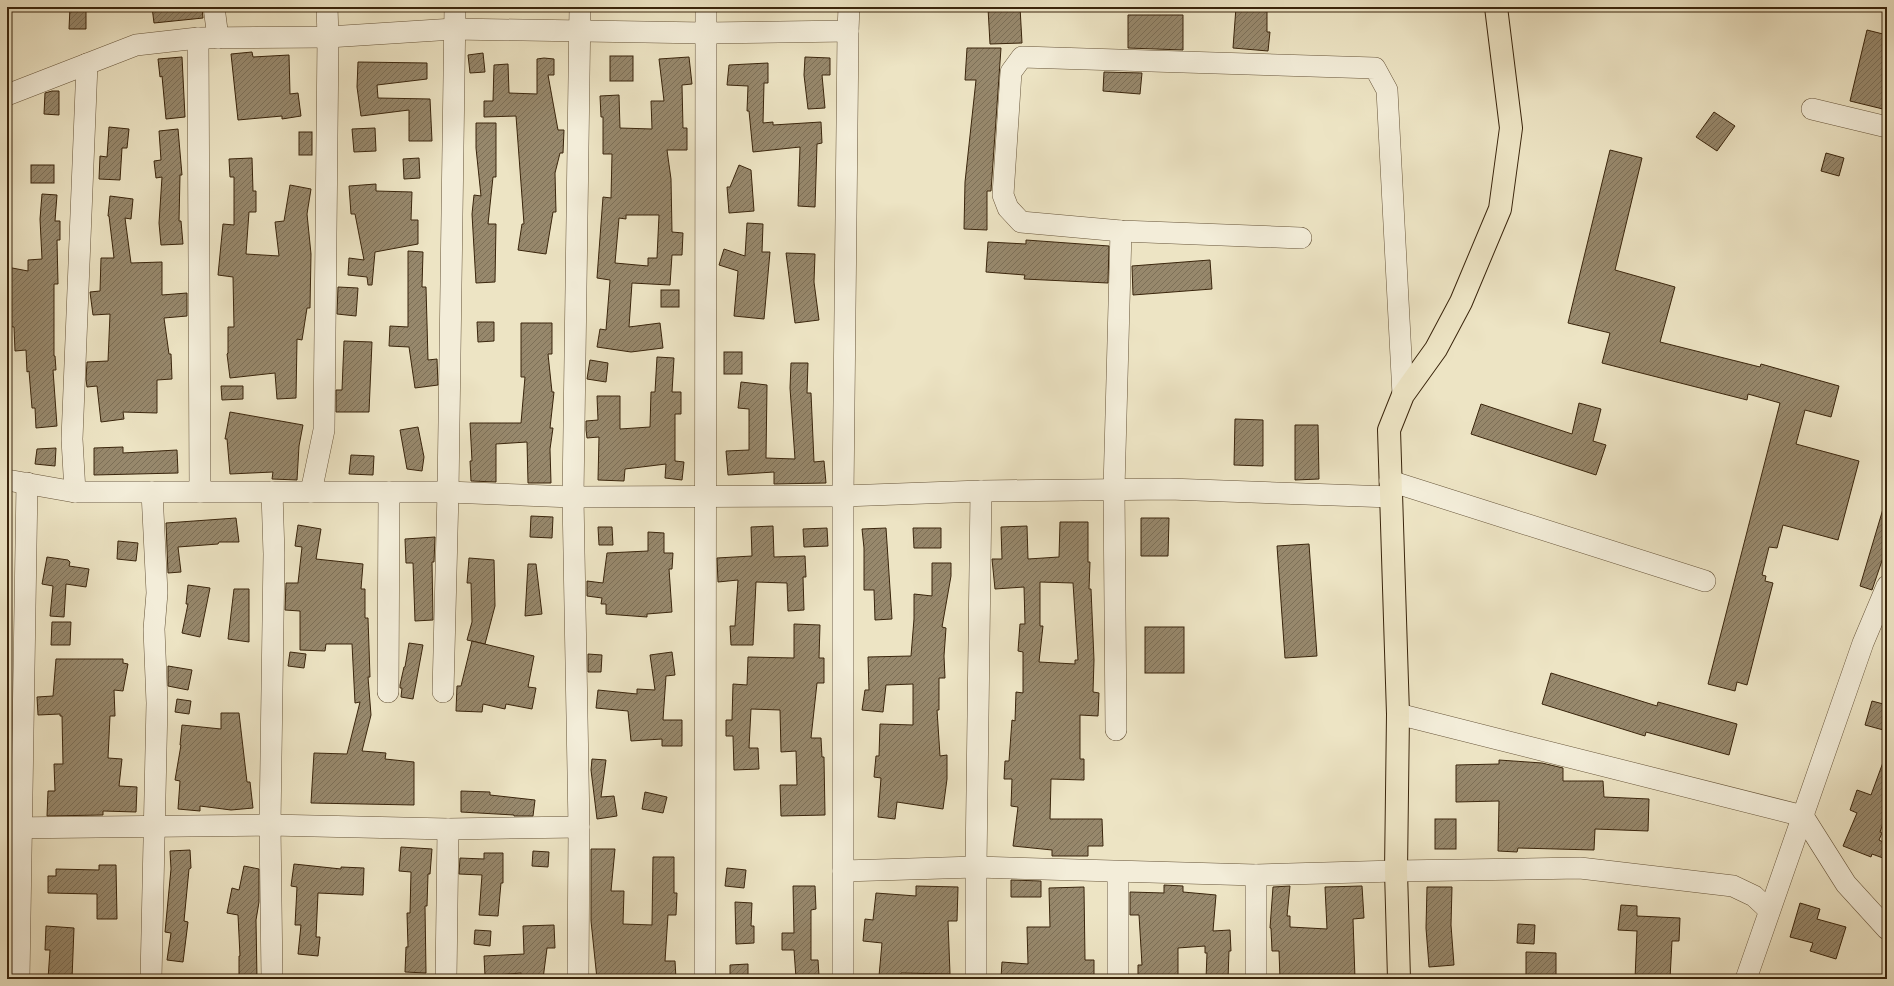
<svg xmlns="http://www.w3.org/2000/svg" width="1894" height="986" viewBox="0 0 1894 986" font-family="'Libre Caslon Text',serif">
<defs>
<pattern id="building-hatch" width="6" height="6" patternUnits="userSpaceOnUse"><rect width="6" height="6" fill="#97886c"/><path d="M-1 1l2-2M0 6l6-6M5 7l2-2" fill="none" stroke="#7c6f57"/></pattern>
</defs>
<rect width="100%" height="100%" fill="#ede4c4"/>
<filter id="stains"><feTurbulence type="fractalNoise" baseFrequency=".005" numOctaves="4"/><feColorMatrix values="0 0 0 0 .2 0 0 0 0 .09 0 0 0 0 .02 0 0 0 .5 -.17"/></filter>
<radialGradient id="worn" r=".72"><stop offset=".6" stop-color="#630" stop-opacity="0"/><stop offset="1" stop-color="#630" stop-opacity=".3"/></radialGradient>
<g fill="url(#building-hatch)" stroke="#3a250c" fill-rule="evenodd">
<path d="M 70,7 L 86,7 L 86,29 L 69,29 Z"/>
<path d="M 152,7 L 202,7 L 203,18 L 154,23 Z"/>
<path d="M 1020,7 L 1022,43 L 990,44 L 988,8 Z"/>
<path d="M 1236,7 L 1267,7 L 1267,32 L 1270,32 L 1268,51 L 1233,48 Z"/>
<path d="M 1128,15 L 1183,15 L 1183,50 L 1128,48 Z"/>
<path d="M 1867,30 L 1887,35 L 1887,110 L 1850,101 Z"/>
<path d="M 967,48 L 1001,48 L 991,191 L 987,191 L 987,230 L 964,229 L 965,182 L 976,80 L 965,80 Z"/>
<path d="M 252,52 L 253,57 L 289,55 L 290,94 L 298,93 L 301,116 L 282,119 L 282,116 L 238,120 L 231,54 Z"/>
<path d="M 483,53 L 485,72 L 470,73 L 468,55 Z"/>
<rect x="610" y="56" width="23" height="25"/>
<path d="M 182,57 L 185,117 L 166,119 L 162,76 L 160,77 L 158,59 Z"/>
<path d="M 689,57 L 692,84 L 682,85 L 683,128 L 687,128 L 687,150 L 667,150 L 671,179 L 672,232 L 683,233 L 682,255 L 672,255 L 670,285 L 632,283 L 629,327 L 660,323 L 663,348 L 631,352 L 597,347 L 600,329 L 606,330 L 610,280 L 597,278 L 603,197 L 611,198 L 612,154 L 603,154 L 603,117 L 601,117 L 600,96 L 619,95 L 620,128 L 652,129 L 651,101 L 664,101 L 659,59 ZM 626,215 L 659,215 L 657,258 L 648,258 L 648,266 L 615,263 L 619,218 L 626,219 Z"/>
<path d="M 805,57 L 830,58 L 830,75 L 822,75 L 825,108 L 808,109 L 804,75 Z"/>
<path d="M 544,58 L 554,59 L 554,75 L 548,75 L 558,130 L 564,130 L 563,153 L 560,153 L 555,173 L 556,212 L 553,212 L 546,254 L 518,250 L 522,224 L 524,224 L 516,116 L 484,117 L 484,101 L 493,101 L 494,65 L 508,64 L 509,93 L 537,94 L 537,59 Z"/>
<path d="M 358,62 L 427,63 L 427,79 L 377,85 L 378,98 L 430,99 L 432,141 L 409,141 L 409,110 L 361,116 L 357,87 Z"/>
<path d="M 768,63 L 768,83 L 764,83 L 763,123 L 773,122 L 773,125 L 821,122 L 822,143 L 817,144 L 815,207 L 798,206 L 800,147 L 753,152 L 749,111 L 747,111 L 748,86 L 727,85 L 729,65 Z"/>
<path d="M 1104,72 L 1142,73 L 1140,94 L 1103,91 Z"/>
<path d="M 52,91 L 59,91 L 59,115 L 44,114 L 45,93 Z"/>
<path d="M 1714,112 L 1735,126 L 1717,151 L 1696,137 Z"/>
<path d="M 476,123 L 496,123 L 496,177 L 493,177 L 488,224 L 496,224 L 495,282 L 476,283 L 472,214 L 474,195 L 481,196 L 476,148 Z"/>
<path d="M 109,127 L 129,129 L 127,148 L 122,148 L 120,180 L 99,179 L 100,156 L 107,157 Z"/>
<path d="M 375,128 L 376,151 L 354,152 L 352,129 Z"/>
<path d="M 178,129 L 182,175 L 180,175 L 179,221 L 181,221 L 183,244 L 161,245 L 159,223 L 162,177 L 156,178 L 154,161 L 161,160 L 159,131 Z"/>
<rect x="299" y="132" width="13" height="23"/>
<path d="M 1610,150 L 1642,158 L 1615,270 L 1675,287 L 1660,342 L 1760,367 L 1761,364 L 1839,386 L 1831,417 L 1805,410 L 1796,444 L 1859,461 L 1838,540 L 1783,525 L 1777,548 L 1769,547 L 1762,575 L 1766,576 L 1765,581 L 1773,583 L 1747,685 L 1737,682 L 1735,691 L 1708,684 L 1780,403 L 1748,394 L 1747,400 L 1602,363 L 1610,333 L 1568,323 Z"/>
<path d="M 1826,153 L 1844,158 L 1839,176 L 1821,171 Z"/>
<path d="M 252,158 L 253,191 L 256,191 L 256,212 L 249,212 L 246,254 L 279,256 L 275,222 L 284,221 L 290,185 L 311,189 L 307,214 L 311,254 L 310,308 L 307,308 L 302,340 L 297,339 L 296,398 L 277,399 L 275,373 L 230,378 L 227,354 L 228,353 L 228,327 L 234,327 L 233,277 L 218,275 L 223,224 L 234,225 L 234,177 L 230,177 L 229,159 Z"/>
<path d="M 419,158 L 420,178 L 404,179 L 403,159 Z"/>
<rect x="31" y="165" width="23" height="18"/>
<path d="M 739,165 L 751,170 L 754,211 L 729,213 L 727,187 L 730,187 Z"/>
<path d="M 376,184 L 376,191 L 412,192 L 411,220 L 418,220 L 418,244 L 375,252 L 372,285 L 368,285 L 367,277 L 348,275 L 349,258 L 364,260 L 355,214 L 351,214 L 349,186 Z"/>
<path d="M 42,194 L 57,195 L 55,221 L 60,221 L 60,240 L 57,240 L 58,284 L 54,284 L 54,356 L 55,356 L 56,370 L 53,370 L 57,426 L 36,428 L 35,408 L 32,408 L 29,371 L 27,372 L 26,350 L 15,351 L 14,327 L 7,326 L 7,267 L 28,271 L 28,260 L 42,259 L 40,219 Z"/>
<path d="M 110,196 L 133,199 L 131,219 L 125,218 L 131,263 L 162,262 L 162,295 L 187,293 L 187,316 L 164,318 L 169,354 L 171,354 L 172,379 L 157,380 L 157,413 L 123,412 L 124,419 L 101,422 L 97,386 L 87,387 L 86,379 L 87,362 L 108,361 L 110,314 L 93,315 L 90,292 L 100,291 L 101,258 L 114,258 L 109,216 L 108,216 Z"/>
<path d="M 747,223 L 763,224 L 762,252 L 770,252 L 764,319 L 734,316 L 738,271 L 719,265 L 724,249 L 745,256 Z"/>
<path d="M 1026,240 L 1109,246 L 1108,283 L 1024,279 L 1025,275 L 986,272 L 988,242 L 1026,244 Z"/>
<path d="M 408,251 L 423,252 L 422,287 L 426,287 L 428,360 L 437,359 L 438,385 L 415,388 L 409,347 L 389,346 L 390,326 L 408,327 Z"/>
<path d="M 786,253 L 815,254 L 814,282 L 819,320 L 795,323 Z"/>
<path d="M 1210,260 L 1212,289 L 1133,295 L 1132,266 Z"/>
<path d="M 338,287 L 358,288 L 356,316 L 337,314 Z"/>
<rect x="661" y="290" width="18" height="17"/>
<path d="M 477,322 L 494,322 L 494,341 L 478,342 Z"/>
<path d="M 521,323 L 552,323 L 552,354 L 548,354 L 552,392 L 554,392 L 550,428 L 553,428 L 550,449 L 551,483 L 528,483 L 527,442 L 496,444 L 496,482 L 471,481 L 470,461 L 472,461 L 470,423 L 521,423 L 525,377 L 521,377 Z"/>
<path d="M 344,341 L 372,342 L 369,412 L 336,412 L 336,390 L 342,390 Z"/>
<rect x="724" y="352" width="18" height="22"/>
<path d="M 657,357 L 674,358 L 672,392 L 681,392 L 681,414 L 675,414 L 675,461 L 684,462 L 682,480 L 665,478 L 666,464 L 625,469 L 624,481 L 598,480 L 599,437 L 587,438 L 586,430 L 586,421 L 598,420 L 597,396 L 620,396 L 620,429 L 650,427 L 651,392 L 655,392 Z"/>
<path d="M 590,360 L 608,363 L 606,382 L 587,379 Z"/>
<path d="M 791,363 L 808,363 L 807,393 L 811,393 L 814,462 L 824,461 L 826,483 L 774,484 L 774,472 L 728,475 L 726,451 L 749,450 L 749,409 L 738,408 L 741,382 L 767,385 L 766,458 L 795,459 L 790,388 Z"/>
<path d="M 221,386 L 243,386 L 243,399 L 222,400 Z"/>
<path d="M 1579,403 L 1601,409 L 1593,441 L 1606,445 L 1596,475 L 1471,434 L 1481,404 L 1572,434 Z"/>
<path d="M 230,412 L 303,425 L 299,446 L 297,480 L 272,479 L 273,472 L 230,474 L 227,439 L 225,439 Z"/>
<path d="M 1235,419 L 1263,420 L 1263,466 L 1234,465 Z"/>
<path d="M 1295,425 L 1318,425 L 1319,479 L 1295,480 Z"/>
<path d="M 418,427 L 424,457 L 422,471 L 407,469 L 400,430 Z"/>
<path d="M 123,447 L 123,453 L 177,450 L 178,473 L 94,475 L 94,448 Z"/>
<path d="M 56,448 L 55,466 L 35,464 L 37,449 Z"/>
<path d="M 351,455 L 374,456 L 373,475 L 349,474 Z"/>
<path d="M 1883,509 L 1887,509 L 1887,546 L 1872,590 L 1860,586 Z"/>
<path d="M 531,516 L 553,517 L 552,538 L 530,537 Z"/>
<path d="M 236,518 L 239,542 L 219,542 L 218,544 L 178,547 L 181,572 L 168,573 L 166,523 Z"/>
<path d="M 1141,518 L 1169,518 L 1168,556 L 1141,556 Z"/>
<path d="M 1060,522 L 1088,522 L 1088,562 L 1090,562 L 1089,589 L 1091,589 L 1094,660 L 1093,692 L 1099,693 L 1098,716 L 1080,715 L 1080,759 L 1084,759 L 1084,780 L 1051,779 L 1050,819 L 1102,819 L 1103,846 L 1088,846 L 1088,856 L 1052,856 L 1052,850 L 1013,846 L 1018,807 L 1011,806 L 1012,779 L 1004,779 L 1005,761 L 1009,761 L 1012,720 L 1015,721 L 1016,692 L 1023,693 L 1023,652 L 1018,651 L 1020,624 L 1025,624 L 1024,587 L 995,589 L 992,559 L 1002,559 L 1001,527 L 1027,526 L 1028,559 L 1059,557 ZM 1040,582 L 1073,583 L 1078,660 L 1075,660 L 1075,664 L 1039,662 L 1043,626 L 1040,626 Z"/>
<path d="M 298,525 L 321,529 L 316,559 L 363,564 L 361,589 L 365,589 L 365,618 L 368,618 L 370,677 L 368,677 L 371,715 L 362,751 L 386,753 L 385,759 L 414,762 L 414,805 L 311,803 L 314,753 L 347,754 L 360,702 L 355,703 L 352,644 L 326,644 L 325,651 L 300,650 L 300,611 L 285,610 L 286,583 L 298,583 L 302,547 L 295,546 Z"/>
<path d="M 773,526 L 774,557 L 805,556 L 806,577 L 803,577 L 804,610 L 788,611 L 787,583 L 756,582 L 753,645 L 731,645 L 730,626 L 735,626 L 738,580 L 718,582 L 717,558 L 752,556 L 751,527 Z"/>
<path d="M 598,527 L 612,527 L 613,545 L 599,545 Z"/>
<path d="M 827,528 L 828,546 L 804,547 L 803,529 Z"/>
<path d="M 886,528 L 892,619 L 875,620 L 874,590 L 864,590 L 864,548 L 862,529 Z"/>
<path d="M 913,528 L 941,528 L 941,548 L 914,548 Z"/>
<path d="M 648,532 L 664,533 L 664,553 L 673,553 L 672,569 L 669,569 L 672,612 L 647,614 L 647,617 L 606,614 L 606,604 L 601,604 L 602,598 L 587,596 L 587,581 L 603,583 L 607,553 L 648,551 Z"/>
<path d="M 435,537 L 434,562 L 432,562 L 433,620 L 415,621 L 413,563 L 406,563 L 405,539 Z"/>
<path d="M 118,541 L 138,543 L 136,561 L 117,559 Z"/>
<path d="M 1309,544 L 1317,656 L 1285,658 L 1277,546 Z"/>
<path d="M 47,557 L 68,560 L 70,562 L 69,566 L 89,569 L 86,587 L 66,584 L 64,617 L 50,616 L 53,586 L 42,584 Z"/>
<path d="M 469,558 L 494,560 L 495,606 L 485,644 L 467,640 L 472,622 L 471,583 L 467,583 Z"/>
<path d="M 932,563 L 951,563 L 951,576 L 942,627 L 946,628 L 944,656 L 945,678 L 939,678 L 939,710 L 937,710 L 940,756 L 947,755 L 947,779 L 943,809 L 897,802 L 895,819 L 878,817 L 881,778 L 874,777 L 876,756 L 879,756 L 880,724 L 913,725 L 913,684 L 886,685 L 883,712 L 862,710 L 865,690 L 869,690 L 868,657 L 911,656 L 914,619 L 914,594 L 932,596 Z"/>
<path d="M 528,564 L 536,564 L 542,614 L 525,616 Z"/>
<path d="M 188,585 L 210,588 L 200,637 L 182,633 L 188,604 L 186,604 Z"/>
<path d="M 234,589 L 249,589 L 249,642 L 228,639 Z"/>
<path d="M 52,622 L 71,622 L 70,645 L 51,645 Z"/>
<path d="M 794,624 L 820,625 L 819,658 L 824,658 L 824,683 L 817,683 L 811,738 L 821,738 L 822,757 L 824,757 L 825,815 L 781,816 L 780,785 L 797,785 L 796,751 L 781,752 L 780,710 L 751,709 L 749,748 L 758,748 L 759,769 L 734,770 L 733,736 L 726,736 L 726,720 L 732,720 L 733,684 L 747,685 L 748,657 L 794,658 Z"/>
<rect x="1145" y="627" width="39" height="46"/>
<path d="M 472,641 L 534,656 L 528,687 L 536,688 L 532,709 L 506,704 L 505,709 L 483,704 L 482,712 L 456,711 L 457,686 L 461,686 Z"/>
<path d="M 409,643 L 423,645 L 413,699 L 401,697 L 402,688 L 400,688 L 400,685 L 404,667 L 405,667 Z"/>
<path d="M 290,652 L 306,654 L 304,668 L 288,666 Z"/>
<path d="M 672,652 L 675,675 L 666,676 L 663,720 L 682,720 L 682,746 L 662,746 L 662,739 L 631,741 L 628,711 L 596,708 L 598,690 L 637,694 L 637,689 L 655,690 L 650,655 Z"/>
<path d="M 588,654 L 602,655 L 601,672 L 588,672 Z"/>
<path d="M 56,659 L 123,659 L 123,663 L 128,664 L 123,691 L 114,690 L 115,716 L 110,716 L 108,758 L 122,759 L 119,786 L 137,787 L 136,812 L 103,811 L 103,815 L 47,816 L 48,791 L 55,791 L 54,764 L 63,764 L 62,716 L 60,716 L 60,714 L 38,715 L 37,697 L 53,696 Z"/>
<path d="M 168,666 L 192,670 L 188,690 L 168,686 Z"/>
<path d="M 1551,673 L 1657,706 L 1658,702 L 1737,724 L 1729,755 L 1646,732 L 1645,736 L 1542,704 Z"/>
<path d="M 177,699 L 191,701 L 189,714 L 175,712 Z"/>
<path d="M 1872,701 L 1887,705 L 1887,731 L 1865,725 Z"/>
<path d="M 221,713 L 239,713 L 247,782 L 250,782 L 253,808 L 231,810 L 200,806 L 200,811 L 178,809 L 180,781 L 175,780 L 181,745 L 180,745 L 182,725 L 221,729 Z"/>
<path d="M 1885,757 L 1887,757 L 1887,812 L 1880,832 L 1882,833 L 1879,840 L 1887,844 L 1887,848 L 1883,858 L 1872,854 L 1871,857 L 1843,846 L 1857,813 L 1850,810 L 1857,790 L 1871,795 Z"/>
<path d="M 592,759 L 606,760 L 601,797 L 614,796 L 617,816 L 597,819 L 591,770 Z"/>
<path d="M 1499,760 L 1542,763 L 1563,768 L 1563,781 L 1603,781 L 1604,797 L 1649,799 L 1648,831 L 1595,829 L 1594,850 L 1518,848 L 1517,852 L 1498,851 L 1499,801 L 1456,802 L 1456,765 L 1499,764 Z"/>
<path d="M 461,791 L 490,792 L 490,795 L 535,800 L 533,816 L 514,816 L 514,815 L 461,812 Z"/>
<path d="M 645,792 L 667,797 L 663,813 L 642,809 Z"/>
<rect x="1435" y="819" width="21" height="30"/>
<path d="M 401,847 L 432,849 L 430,874 L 428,874 L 427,906 L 425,906 L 426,973 L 405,972 L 406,947 L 408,947 L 407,913 L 410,913 L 411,872 L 399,871 Z"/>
<path d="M 591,849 L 615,849 L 611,891 L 624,891 L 623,924 L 652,925 L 653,857 L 674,857 L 674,893 L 677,893 L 676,915 L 668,915 L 665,961 L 675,961 L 676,979 L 597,979 L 591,921 Z"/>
<path d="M 190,850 L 191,868 L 189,869 L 184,921 L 188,922 L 183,962 L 167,960 L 171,933 L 165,932 L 171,869 L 170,851 Z"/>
<path d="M 533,851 L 549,852 L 548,867 L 532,866 Z"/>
<path d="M 484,853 L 503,853 L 503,883 L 501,883 L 498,916 L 479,915 L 482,875 L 459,874 L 460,858 L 484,859 Z"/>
<path d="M 294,864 L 341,869 L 341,867 L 364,868 L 363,895 L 318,893 L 316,937 L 320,937 L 318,956 L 298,954 L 301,925 L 295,925 L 297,887 L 291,886 Z"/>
<path d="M 99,865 L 116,865 L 117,919 L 97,919 L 97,894 L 48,893 L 48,876 L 56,876 L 56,869 L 99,870 Z"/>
<path d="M 244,866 L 259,869 L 259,902 L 256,920 L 257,979 L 239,979 L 239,956 L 240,956 L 238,915 L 227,913 L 232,888 L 239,890 Z"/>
<path d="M 727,868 L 746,870 L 744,888 L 725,886 Z"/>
<path d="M 1011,880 L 1041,881 L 1041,897 L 1011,897 Z"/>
<path d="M 1164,885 L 1183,886 L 1183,892 L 1216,895 L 1213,931 L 1230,930 L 1231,951 L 1229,951 L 1228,979 L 1206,979 L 1207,953 L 1205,953 L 1205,946 L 1178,948 L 1178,979 L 1138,979 L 1138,965 L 1142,965 L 1139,915 L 1130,915 L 1130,892 L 1164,893 Z"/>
<path d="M 793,886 L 815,886 L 816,909 L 811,910 L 811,960 L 818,960 L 819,976 L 796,978 L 794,950 L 782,950 L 782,933 L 794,933 Z"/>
<path d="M 916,886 L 958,887 L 957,921 L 948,921 L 950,974 L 901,973 L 900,978 L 879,976 L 882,943 L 863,941 L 865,919 L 873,920 L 876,893 L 916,896 Z"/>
<path d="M 1290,886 L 1287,916 L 1290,916 L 1290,927 L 1327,929 L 1325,887 L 1362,886 L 1364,918 L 1353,919 L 1355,979 L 1280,979 L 1279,951 L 1272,951 L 1271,928 L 1270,928 L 1273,887 Z"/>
<path d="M 1084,887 L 1085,960 L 1094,960 L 1094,979 L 1001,978 L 1002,962 L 1028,964 L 1027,927 L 1050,927 L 1049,888 Z"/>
<path d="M 1427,887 L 1452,887 L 1451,925 L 1454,965 L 1429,967 L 1426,928 Z"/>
<path d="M 735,902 L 752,903 L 751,926 L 754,926 L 754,943 L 736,944 Z"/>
<path d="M 1800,903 L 1820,909 L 1817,919 L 1846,927 L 1836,959 L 1810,951 L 1813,943 L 1790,937 Z"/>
<path d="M 1621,905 L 1637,906 L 1637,916 L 1680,918 L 1679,941 L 1672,941 L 1670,979 L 1635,979 L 1637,931 L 1618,930 Z"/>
<path d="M 1518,924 L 1535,925 L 1534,944 L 1517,943 Z"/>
<path d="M 554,925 L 555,948 L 547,948 L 543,979 L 520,979 L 521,973 L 485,976 L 484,956 L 524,954 L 523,926 Z"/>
<path d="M 46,926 L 74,928 L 72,979 L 48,979 L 50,950 L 45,950 Z"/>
<path d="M 475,930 L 491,931 L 490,946 L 474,944 Z"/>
<path d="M 1526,952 L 1556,953 L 1556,979 L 1526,979 Z"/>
<path d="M 748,964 L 748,979 L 730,979 L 730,965 Z"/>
</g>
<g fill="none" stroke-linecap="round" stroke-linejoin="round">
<defs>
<g id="minor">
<path d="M 214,7 L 218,38"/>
<path d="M 198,38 L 200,492"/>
<path d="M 7,95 L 87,64"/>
<path d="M 1812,109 L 1887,127"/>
<path d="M 1301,238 L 1121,231 L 1021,222 L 1008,208 L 1003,195 L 1011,72 L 1022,57 L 1375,68 L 1387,90 L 1403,395"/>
<path d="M 7,480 L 75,492 L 448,492 L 573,497 L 843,496 L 981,491 L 1169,489 L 1391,497"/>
<path d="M 1390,481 L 1705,581"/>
<path d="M 75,492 L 72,439 L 87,64 L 136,45 L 198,38 L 328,37 L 454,29 L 705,33 L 848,31 L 849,7"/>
<path d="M 272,492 L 274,554 L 270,825 L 272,979"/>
<path d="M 311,492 L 324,430 L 328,37 L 327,7"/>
<path d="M 388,692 L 389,492"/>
<path d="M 443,692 L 448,492 L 455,7"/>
<path d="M 1398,714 L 1803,816 L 1846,884 L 1887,929"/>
<path d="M 1116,730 L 1114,489 L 1121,231"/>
<path d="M 7,828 L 270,825 L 448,829 L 579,827"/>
<path d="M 843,871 L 976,867 L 1256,875 L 1396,871 L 1580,868 L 1733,886 L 1754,896 L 1769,910"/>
<path d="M 1118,872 L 1118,979"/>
<path d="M 1256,875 L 1256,979"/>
<path d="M 19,979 L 27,483"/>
<path d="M 151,979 L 157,703 L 154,629 L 157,593 L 152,492"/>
<path d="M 446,979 L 448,829"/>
<path d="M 578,979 L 579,827 L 573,497 L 580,7"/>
<path d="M 705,979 L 706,7"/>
<path d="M 843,979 L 843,496 L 848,31"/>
<path d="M 976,979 L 976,867 L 981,491"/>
<path d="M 1746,979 L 1863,643 L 1887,586"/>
</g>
<path id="major" d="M 1399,979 L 1396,871 L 1398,714 L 1389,430 L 1403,395 L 1436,349 L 1461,302 L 1500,209 L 1511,128 L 1496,7"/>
</defs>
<use href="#minor" stroke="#67553a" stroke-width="22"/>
<use href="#major" stroke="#3a250c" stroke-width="24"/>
<use href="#minor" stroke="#f3edd9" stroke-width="21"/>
<use href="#major" stroke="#ede4c4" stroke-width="22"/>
</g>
<rect width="1894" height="986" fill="none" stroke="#ede4c4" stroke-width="24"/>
<rect x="8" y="8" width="1878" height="970" fill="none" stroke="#3a250c" stroke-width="2"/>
<rect x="12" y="12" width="1870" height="962" fill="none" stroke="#3a250c"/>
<rect width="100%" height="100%" filter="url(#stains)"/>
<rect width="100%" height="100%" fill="url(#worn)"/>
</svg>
